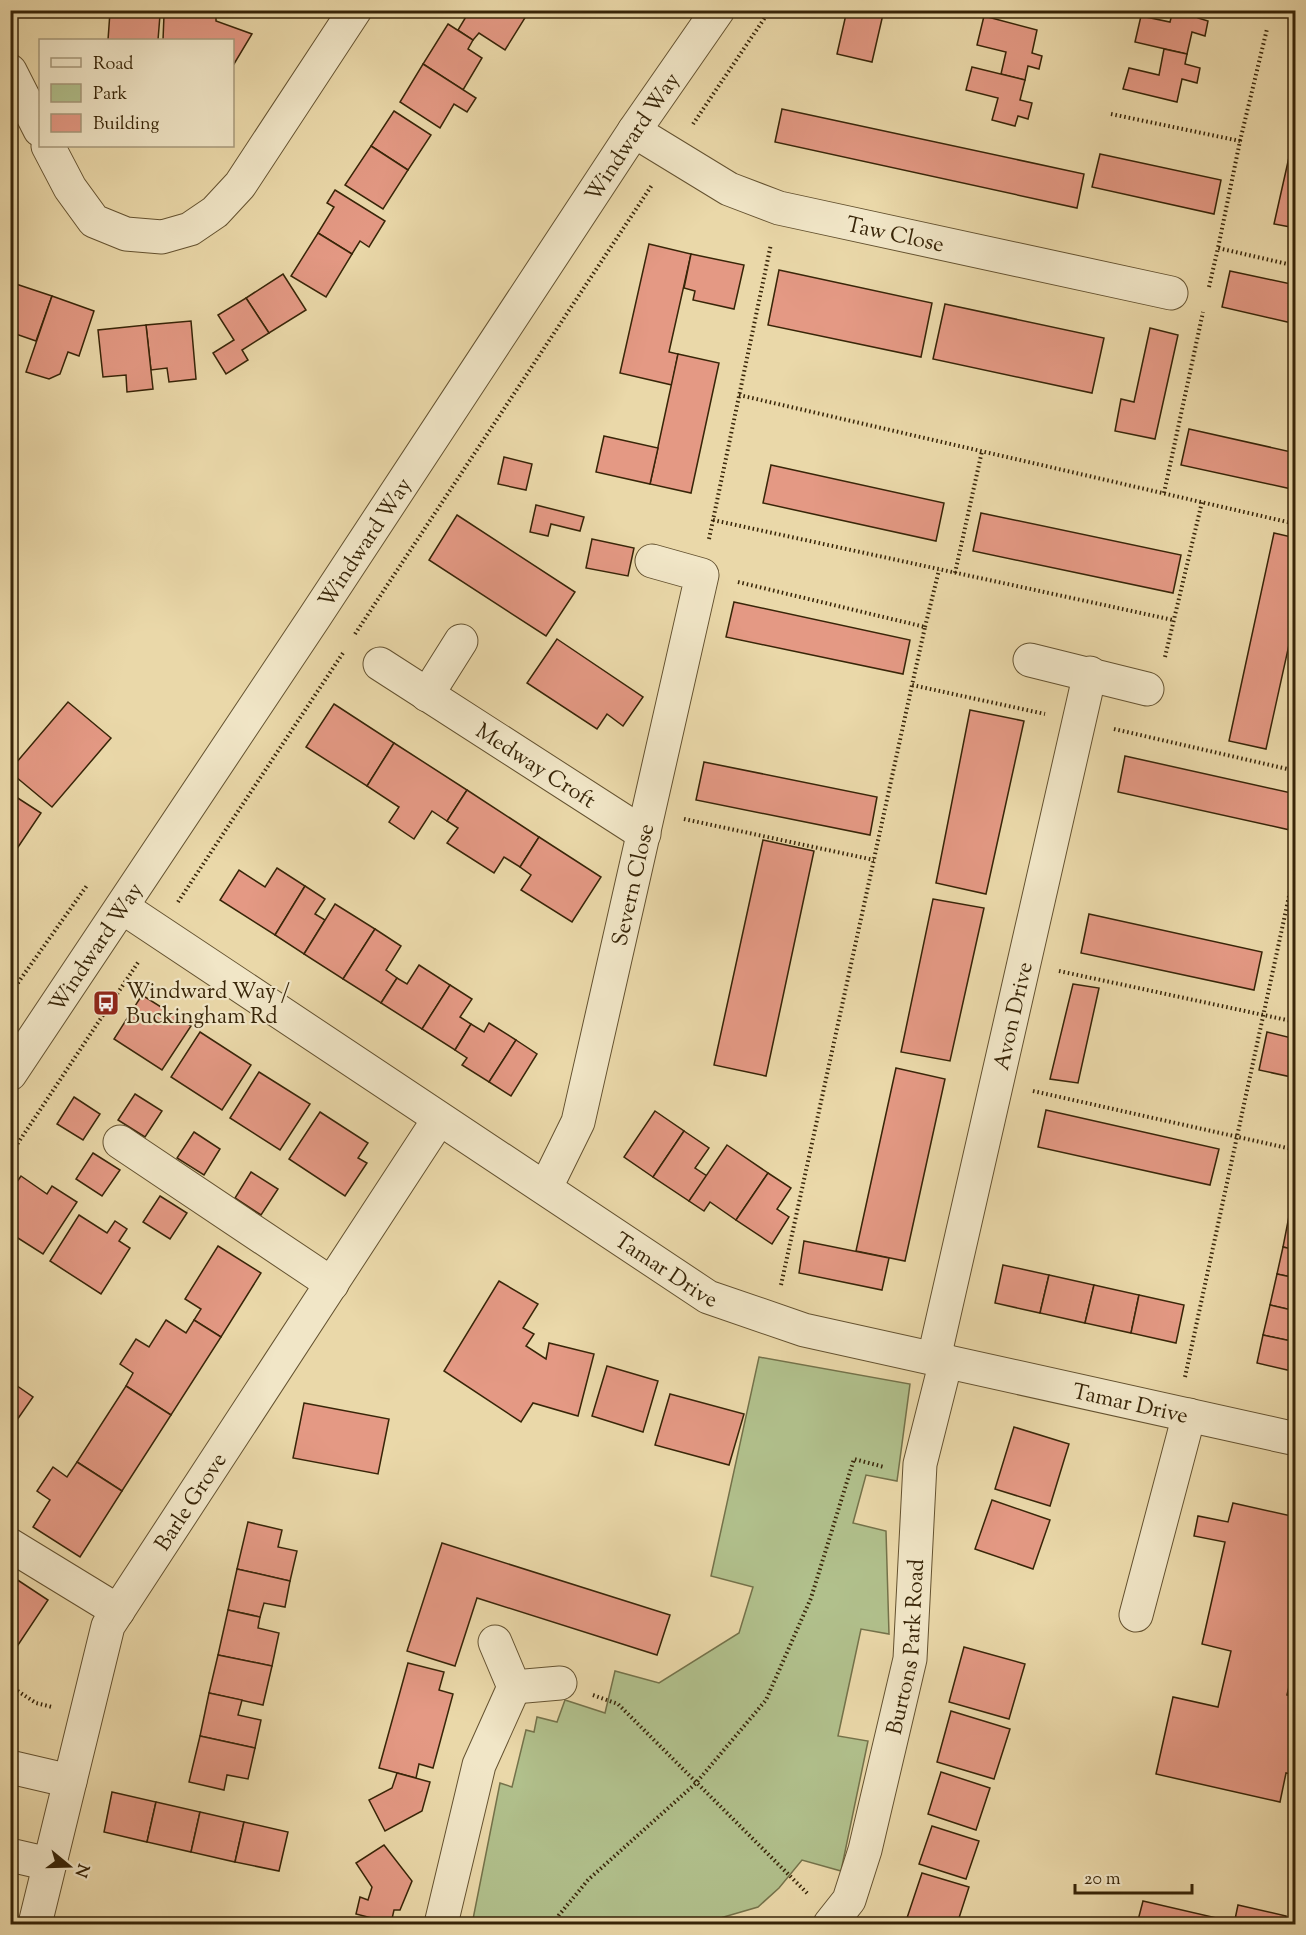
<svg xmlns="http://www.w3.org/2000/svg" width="1306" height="1935" viewBox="0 0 1306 1935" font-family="'Sorts Mill Goudy',serif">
<rect width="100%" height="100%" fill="#ead8a9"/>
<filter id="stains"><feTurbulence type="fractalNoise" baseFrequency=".00333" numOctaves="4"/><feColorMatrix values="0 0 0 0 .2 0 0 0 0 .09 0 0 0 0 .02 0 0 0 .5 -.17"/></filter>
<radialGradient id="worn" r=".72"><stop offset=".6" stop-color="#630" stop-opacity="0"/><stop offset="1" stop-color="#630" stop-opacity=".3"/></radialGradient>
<path fill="#b1c08c" stroke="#74724a" stroke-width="1.5" d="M 759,1357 L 910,1384 L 897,1481 L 866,1475 L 853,1523 L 886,1531 L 889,1634 L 861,1629 L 838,1736 L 868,1741 L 841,1871 L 802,1860 L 779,1888 L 758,1907 L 710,1921 L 711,1924 L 472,1924 L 500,1783 L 512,1787 L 526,1730 L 534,1732 L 537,1717 L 557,1722 L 565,1700 L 605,1713 L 615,1671 L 659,1683 L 739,1633 L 753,1587 L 711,1576 Z"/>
<g fill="#e49984" stroke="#382508" stroke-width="1.5">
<path d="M 470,10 L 524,10 L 528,13 L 505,50 L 479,33 L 473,40 L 458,30 Z"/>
<path d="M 847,10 L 884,10 L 872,62 L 837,54 Z"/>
<path d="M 1173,10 L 1199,10 L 1198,18 L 1208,21 L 1205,36 L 1192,32 L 1187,54 L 1135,42 L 1141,16 L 1170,22 Z"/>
<path d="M 110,12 L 160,15 L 158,40 L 108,40 Z"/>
<path d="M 164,15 L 216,17 L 216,21 L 252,34 L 234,64 L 232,63 L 232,40 L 163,40 Z"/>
<path d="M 984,16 L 1037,30 L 1032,53 L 1042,56 L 1039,69 L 1028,66 L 1025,80 L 1001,74 L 1006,52 L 977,45 Z"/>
<path d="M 448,24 L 473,40 L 468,49 L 482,58 L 463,90 L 423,64 Z"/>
<path d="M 1164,49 L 1187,54 L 1185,64 L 1200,68 L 1197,83 L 1182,79 L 1177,102 L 1123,89 L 1129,68 L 1159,75 Z"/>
<path d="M 423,64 L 476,98 L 467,112 L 454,104 L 440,128 L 400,102 Z"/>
<path d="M 972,67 L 1025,80 L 1020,100 L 1032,103 L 1028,119 L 1018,116 L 1015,126 L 992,120 L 998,98 L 966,90 Z"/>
<path d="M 782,109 L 1084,174 L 1077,208 L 775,142 Z"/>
<path d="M 394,111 L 431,135 L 408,170 L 371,146 Z"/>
<path d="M 1296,126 L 1296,228 L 1274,224 Z"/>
<path d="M 371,146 L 408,170 L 383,209 L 345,185 Z"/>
<path d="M 1100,154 L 1221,180 L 1214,214 L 1092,187 Z"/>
<path d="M 335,190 L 385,221 L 369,247 L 360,241 L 352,254 L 318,233 L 334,207 L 327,203 Z"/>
<path d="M 318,233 L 352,254 L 326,297 L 291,276 Z"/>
<path d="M 649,244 L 691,254 L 669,352 L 678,354 L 672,385 L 620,373 Z"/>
<path d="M 691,254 L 744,265 L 734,309 L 693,300 L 695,291 L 684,288 Z"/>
<path d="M 779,270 L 932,303 L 921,357 L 768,325 Z"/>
<path d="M 1230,271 L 1296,285 L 1296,324 L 1222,307 Z"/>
<path d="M 283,274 L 306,310 L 269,333 L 246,298 Z"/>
<path d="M 10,282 L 52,296 L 36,341 L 10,332 Z"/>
<path d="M 52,296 L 94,311 L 79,356 L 68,352 L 60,374 L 49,379 L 26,372 Z"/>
<path d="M 246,298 L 269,333 L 242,350 L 248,360 L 226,374 L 213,353 L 234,340 L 218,315 Z"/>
<path d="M 945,304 L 1104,338 L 1092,393 L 933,359 Z"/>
<path d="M 191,321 L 196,379 L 169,382 L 167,368 L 151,370 L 146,325 Z"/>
<path d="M 146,325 L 153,389 L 127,392 L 126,375 L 103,377 L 98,330 Z"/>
<path d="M 1150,328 L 1178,335 L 1155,439 L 1115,431 L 1121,399 L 1134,402 Z"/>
<path d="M 678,354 L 719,363 L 691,493 L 650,484 Z"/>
<path d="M 1189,429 L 1296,453 L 1296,490 L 1181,465 Z"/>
<path d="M 604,436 L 658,448 L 650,484 L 596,472 Z"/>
<path d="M 504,457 L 532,464 L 526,490 L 498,484 Z"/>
<path d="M 771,465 L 944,503 L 936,541 L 763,503 Z"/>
<path d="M 536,505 L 584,517 L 580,531 L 551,524 L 548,536 L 530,532 Z"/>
<path d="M 981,513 L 1181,555 L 1173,593 L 973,551 Z"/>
<path d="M 457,515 L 575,592 L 546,636 L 429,560 Z"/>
<path d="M 1274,533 L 1296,538 L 1296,613 L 1266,749 L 1229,741 Z"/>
<path d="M 592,539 L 634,548 L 628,576 L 586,568 Z"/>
<path d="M 734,602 L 910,640 L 903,674 L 726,637 Z"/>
<path d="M 557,639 L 643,697 L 623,726 L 607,714 L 597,729 L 527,683 Z"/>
<path d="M 68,702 L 111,738 L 52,807 L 10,772 L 10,770 Z"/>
<path d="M 334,704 L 394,743 L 367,786 L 306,747 Z"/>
<path d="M 970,710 L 1024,721 L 986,894 L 936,883 Z"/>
<path d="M 394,743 L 467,790 L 447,821 L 432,811 L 414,839 L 389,822 L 399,807 L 367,786 Z"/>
<path d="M 1125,756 L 1296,794 L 1296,805 L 1290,830 L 1118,792 Z"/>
<path d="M 704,762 L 877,797 L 870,835 L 696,800 Z"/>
<path d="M 467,790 L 539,837 L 520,867 L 504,857 L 494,873 L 447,843 L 458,828 L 447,821 Z"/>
<path d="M 10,793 L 41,813 L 10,859 Z"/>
<path d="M 539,837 L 601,877 L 572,922 L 521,890 L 531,875 L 520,867 Z"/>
<path d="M 763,840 L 814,851 L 766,1076 L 714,1065 Z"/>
<path d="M 277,868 L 305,886 L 275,935 L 220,900 L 239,870 L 265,887 Z"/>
<path d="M 305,886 L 325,899 L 315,914 L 325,920 L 304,954 L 275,935 Z"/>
<path d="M 933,899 L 984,908 L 950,1061 L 901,1052 Z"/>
<path d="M 335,904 L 375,929 L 343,979 L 304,954 Z"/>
<path d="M 1089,914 L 1262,952 L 1254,990 L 1081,953 Z"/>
<path d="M 375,929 L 401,946 L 386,970 L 397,978 L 381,1003 L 343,979 Z"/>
<path d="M 419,965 L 450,985 L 422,1029 L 381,1003 L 397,978 L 407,984 Z"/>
<path d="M 1073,984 L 1099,988 L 1078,1083 L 1050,1079 Z"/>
<path d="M 450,985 L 472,999 L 460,1017 L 471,1024 L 455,1050 L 422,1029 Z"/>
<path d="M 142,995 L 191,1026 L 162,1070 L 114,1039 Z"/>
<path d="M 489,1023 L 516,1040 L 489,1082 L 462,1065 L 467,1058 L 455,1050 L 471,1024 L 484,1032 Z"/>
<path d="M 200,1032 L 251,1065 L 222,1110 L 171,1077 Z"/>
<path d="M 1267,1032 L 1296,1039 L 1296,1078 L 1259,1070 Z"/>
<path d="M 516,1040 L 537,1054 L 511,1096 L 489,1082 Z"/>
<path d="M 896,1068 L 945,1079 L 905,1261 L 856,1251 Z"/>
<path d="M 259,1072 L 310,1104 L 280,1150 L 230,1118 Z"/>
<path d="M 135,1094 L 162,1111 L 145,1137 L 118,1120 Z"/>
<path d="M 74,1097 L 100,1114 L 83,1140 L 57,1124 Z"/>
<path d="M 1046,1110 L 1219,1149 L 1210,1185 L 1038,1147 Z"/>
<path d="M 655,1111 L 684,1131 L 653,1177 L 624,1157 Z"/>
<path d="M 320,1112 L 368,1143 L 358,1158 L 367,1163 L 345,1196 L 289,1159 Z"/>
<path d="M 684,1131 L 709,1148 L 695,1168 L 707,1176 L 689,1201 L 653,1177 Z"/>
<path d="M 194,1132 L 220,1149 L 204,1175 L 177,1158 Z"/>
<path d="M 727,1145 L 768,1173 L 736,1220 L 710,1202 L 704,1211 L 689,1201 Z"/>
<path d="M 93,1153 L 120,1170 L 102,1196 L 76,1179 Z"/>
<path d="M 251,1172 L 278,1189 L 261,1215 L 235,1198 Z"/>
<path d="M 768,1173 L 791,1188 L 777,1209 L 789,1217 L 772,1244 L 736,1220 Z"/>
<path d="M 21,1176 L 47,1194 L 52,1186 L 77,1202 L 43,1254 L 10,1233 L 10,1192 Z"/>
<path d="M 1295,1188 L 1296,1188 L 1296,1217 L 1289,1216 Z"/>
<path d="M 160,1196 L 187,1213 L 170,1239 L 143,1222 Z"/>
<path d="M 79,1215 L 107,1233 L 115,1221 L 127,1229 L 119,1241 L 130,1248 L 101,1294 L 50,1261 Z"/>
<path d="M 1289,1216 L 1296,1217 L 1296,1250 L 1283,1247 Z"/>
<path d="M 804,1241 L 889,1258 L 882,1290 L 799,1273 Z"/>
<path d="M 218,1246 L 261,1273 L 221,1337 L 194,1320 L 201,1309 L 185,1299 Z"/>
<path d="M 1283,1247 L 1296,1250 L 1296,1278 L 1277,1274 Z"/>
<path d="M 1003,1265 L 1049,1275 L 1040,1313 L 995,1303 Z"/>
<path d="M 1277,1274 L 1296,1278 L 1296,1311 L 1270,1305 Z"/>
<path d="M 1049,1275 L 1094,1285 L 1085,1323 L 1040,1313 Z"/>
<path d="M 499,1281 L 538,1304 L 523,1328 L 534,1334 L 526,1346 L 546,1359 L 549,1343 L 594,1354 L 578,1416 L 533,1403 L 521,1422 L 444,1371 Z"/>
<path d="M 1094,1285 L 1139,1295 L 1131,1333 L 1085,1323 Z"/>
<path d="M 1139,1295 L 1184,1305 L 1176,1343 L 1131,1333 Z"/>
<path d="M 1270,1305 L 1296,1311 L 1296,1342 L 1263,1335 Z"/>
<path d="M 166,1320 L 186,1333 L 194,1320 L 221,1337 L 171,1415 L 126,1386 L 133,1373 L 120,1364 L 136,1339 L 149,1347 Z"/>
<path d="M 1263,1335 L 1296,1342 L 1296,1372 L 1257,1363 Z"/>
<path d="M 607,1366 L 658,1381 L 643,1432 L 592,1416 Z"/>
<path d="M 10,1381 L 33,1397 L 10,1430 Z"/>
<path d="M 126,1386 L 171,1415 L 122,1491 L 77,1462 Z"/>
<path d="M 670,1394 L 744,1414 L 729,1465 L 655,1445 Z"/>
<path d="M 304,1403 L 389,1419 L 378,1474 L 293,1458 Z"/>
<path d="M 1014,1427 L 1069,1444 L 1050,1506 L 995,1489 Z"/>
<path d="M 77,1462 L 122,1491 L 80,1557 L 33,1527 L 50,1500 L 37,1491 L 53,1467 L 67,1477 Z"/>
<path d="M 992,1500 L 1050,1520 L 1033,1569 L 975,1549 Z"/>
<path d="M 1233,1503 L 1296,1517 L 1296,1657 L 1287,1695 L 1296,1697 L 1296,1775 L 1286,1773 L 1280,1802 L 1156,1774 L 1173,1697 L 1218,1707 L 1231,1651 L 1202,1644 L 1225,1542 L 1194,1536 L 1198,1516 L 1228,1522 Z"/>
<path d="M 248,1522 L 282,1530 L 278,1547 L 297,1551 L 290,1581 L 237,1569 Z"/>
<path d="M 442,1543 L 670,1615 L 657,1655 L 477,1598 L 455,1666 L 407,1651 Z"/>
<path d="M 237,1569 L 290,1581 L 285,1607 L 264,1603 L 260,1617 L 228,1610 Z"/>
<path d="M 10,1575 L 48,1600 L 10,1657 Z"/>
<path d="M 228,1610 L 260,1617 L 258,1628 L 279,1633 L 272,1666 L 218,1655 Z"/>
<path d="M 964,1647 L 1025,1664 L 1009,1719 L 949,1702 Z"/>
<path d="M 218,1655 L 272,1666 L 263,1705 L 209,1693 Z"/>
<path d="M 408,1663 L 444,1672 L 439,1690 L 453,1694 L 433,1768 L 419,1764 L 416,1778 L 379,1768 Z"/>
<path d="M 209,1693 L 242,1700 L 238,1715 L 261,1720 L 255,1748 L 200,1736 Z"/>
<path d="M 951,1711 L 1010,1729 L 994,1779 L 937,1762 Z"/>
<path d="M 200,1736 L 255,1748 L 248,1779 L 227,1775 L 224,1790 L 189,1782 Z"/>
<path d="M 941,1772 L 990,1788 L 976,1830 L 928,1814 Z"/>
<path d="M 397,1773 L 430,1782 L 422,1811 L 385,1831 L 369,1800 L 392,1788 Z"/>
<path d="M 112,1792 L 156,1802 L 147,1842 L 104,1832 Z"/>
<path d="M 156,1802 L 200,1812 L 191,1852 L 147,1842 Z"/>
<path d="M 200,1812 L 244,1822 L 235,1862 L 191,1852 Z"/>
<path d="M 244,1822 L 288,1832 L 279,1871 L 235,1862 Z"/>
<path d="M 932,1826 L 979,1841 L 966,1879 L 919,1864 Z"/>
<path d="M 384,1845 L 412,1881 L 400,1910 L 394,1910 L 391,1923 L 356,1914 L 360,1897 L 368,1900 L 372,1887 L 356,1863 Z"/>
<path d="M 922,1873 L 969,1887 L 957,1924 L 905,1924 Z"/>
<path d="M 1143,1901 L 1234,1922 L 1234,1924 L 1137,1924 Z"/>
<path d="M 1238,1905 L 1286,1916 L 1283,1924 L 1234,1924 Z"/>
</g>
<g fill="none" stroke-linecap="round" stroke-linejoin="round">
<defs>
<g id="minor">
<path d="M 10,71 L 40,130"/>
<path id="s1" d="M 634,131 L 729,189 L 779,208 L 1171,293"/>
<path d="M 48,146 L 70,188 L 94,221 L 126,234 L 162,237 L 190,229 L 215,212 L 240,185 L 355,10"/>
<path d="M 1030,660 L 1147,689"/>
<path id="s2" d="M 380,664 L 644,834"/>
<path d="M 427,695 L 461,641"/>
<path id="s3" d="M 122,907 L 708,1297 L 804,1330 L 1296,1439"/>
<path id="s4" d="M 10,1074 L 314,618 L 634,131 L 718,10"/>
<path d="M 120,1142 L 332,1284"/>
<path id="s5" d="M 546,1187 L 578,1122 L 702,575 L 652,561"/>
<path id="s6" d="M 934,1358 L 1090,673"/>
<path d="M 10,1545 L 118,1611"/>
<path d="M 1136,1615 L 1189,1415"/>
<path d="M 495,1642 L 514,1687 L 560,1683"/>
<path d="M 10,1767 L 70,1781"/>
<path d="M 10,1855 L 49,1864"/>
<path id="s7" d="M 35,1924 L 108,1626 L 439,1119"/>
<path d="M 441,1924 L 479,1765 L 514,1687"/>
<path id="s8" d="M 830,1924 L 849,1900 L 865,1850 L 910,1659 L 920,1464 L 946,1361"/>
</g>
</defs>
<use href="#minor" stroke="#645230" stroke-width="35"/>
<g stroke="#382508" stroke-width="4" stroke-dasharray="1.5 3" stroke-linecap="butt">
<path d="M 1111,114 L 1240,141 L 1218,248"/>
<path d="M 693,124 L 770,10"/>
<path d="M 1240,141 L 1267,29"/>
<path d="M 1209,287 L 1218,248 L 1296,266"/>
<path d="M 739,395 L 1296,524"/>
<path d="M 1164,493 L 1203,312"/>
<path d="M 713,520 L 1173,620"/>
<path d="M 709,539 L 771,244"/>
<path d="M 955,573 L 982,451"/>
<path d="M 738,582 L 925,627 L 912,685 L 1045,714"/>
<path d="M 925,627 L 939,570"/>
<path d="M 355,634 L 652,185"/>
<path d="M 1165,657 L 1202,502"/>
<path d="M 1114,729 L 1296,771"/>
<path d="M 1290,770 L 1296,745"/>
<path d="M 684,819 L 874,860"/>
<path d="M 178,902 L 343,653"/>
<path d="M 1059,971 L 1296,1022"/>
<path d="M 10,994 L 88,884"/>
<path d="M 1033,1091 L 1296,1150"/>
<path d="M 10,1155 L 139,961"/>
<path d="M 781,1285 L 912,685"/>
<path d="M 1185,1377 L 1296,864"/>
<path d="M 10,1686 L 36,1703 L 52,1707"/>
<path d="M 593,1695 L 618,1704 L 808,1894"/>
<path d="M 555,1924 L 559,1915 L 588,1880 L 696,1783 L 766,1700 L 811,1598 L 854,1459 L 884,1467"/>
</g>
<use href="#minor" stroke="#f1e6c7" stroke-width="33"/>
</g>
<defs>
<symbol id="bus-square" viewBox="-11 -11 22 22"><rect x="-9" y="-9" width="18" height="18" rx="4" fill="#8f2418" stroke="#f1e6c7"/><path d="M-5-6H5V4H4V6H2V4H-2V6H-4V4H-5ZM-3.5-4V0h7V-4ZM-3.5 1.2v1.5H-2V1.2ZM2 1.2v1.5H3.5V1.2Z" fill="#fff"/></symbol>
</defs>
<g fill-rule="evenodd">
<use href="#bus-square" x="91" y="988" width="30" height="30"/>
</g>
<g text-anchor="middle" stroke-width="4.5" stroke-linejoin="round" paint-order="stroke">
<g font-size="22" fill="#382508" stroke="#f1e6c7">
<text dy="8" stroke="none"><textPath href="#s4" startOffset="1125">Windward Way</textPath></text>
<text dy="8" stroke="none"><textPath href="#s1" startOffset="284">Taw Close</textPath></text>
<text dy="8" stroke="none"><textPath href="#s4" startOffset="639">Windward Way</textPath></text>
<text dy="8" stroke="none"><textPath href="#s2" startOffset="186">Medway Croft</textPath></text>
<text dy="8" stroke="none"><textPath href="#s5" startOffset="316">Severn Close</textPath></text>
<text dy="8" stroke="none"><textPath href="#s4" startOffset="153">Windward Way</textPath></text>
<text dy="8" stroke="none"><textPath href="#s6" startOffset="351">Avon Drive</textPath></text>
<text dy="8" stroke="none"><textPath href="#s3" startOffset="654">Tamar Drive</textPath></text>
<text dy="8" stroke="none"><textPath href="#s3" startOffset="1140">Tamar Drive</textPath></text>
<text dy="8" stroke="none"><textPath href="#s7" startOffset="456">Barle Grove</textPath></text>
<text dy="8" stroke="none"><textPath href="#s8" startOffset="291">Burtons Park Road</textPath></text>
</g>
<g font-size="22" fill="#382508" stroke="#f1e6c7" text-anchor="start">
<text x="126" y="998">Windward Way /<tspan x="126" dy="25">Buckingham Rd</tspan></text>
</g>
</g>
<rect width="1306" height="1935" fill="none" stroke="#ead8a9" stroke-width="36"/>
<rect x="12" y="12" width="1282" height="1911" fill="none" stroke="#382508" stroke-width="3"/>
<rect x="18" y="18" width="1270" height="1899" fill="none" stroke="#382508" stroke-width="1.5"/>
<rect x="39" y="39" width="195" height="108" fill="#f1e6c7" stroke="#a7997b" stroke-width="1.5"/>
<rect x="51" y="58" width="30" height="9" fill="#f1e6c7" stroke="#a7997b" stroke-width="1.5"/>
<text x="93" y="69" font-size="18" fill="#382508">Road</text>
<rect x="51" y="84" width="30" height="18" fill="#b1c08c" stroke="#a7997b" stroke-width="1.5"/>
<text x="93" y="99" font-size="18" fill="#382508">Park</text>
<rect x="51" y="114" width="30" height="18" fill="#e49984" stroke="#a7997b" stroke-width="1.5"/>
<text x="93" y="129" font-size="18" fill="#382508">Building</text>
<g transform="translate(69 1866) rotate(109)" stroke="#f1e6c7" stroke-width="4.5" paint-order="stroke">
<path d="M0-4.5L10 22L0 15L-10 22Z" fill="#382508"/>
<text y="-9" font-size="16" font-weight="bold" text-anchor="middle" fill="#382508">N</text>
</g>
<path d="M1075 1884v9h117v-9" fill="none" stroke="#382508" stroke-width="3"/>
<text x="1084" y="1884" font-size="18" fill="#382508" stroke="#f1e6c7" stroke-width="4.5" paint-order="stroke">20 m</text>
<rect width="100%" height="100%" filter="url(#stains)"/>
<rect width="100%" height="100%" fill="url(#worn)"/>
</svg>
